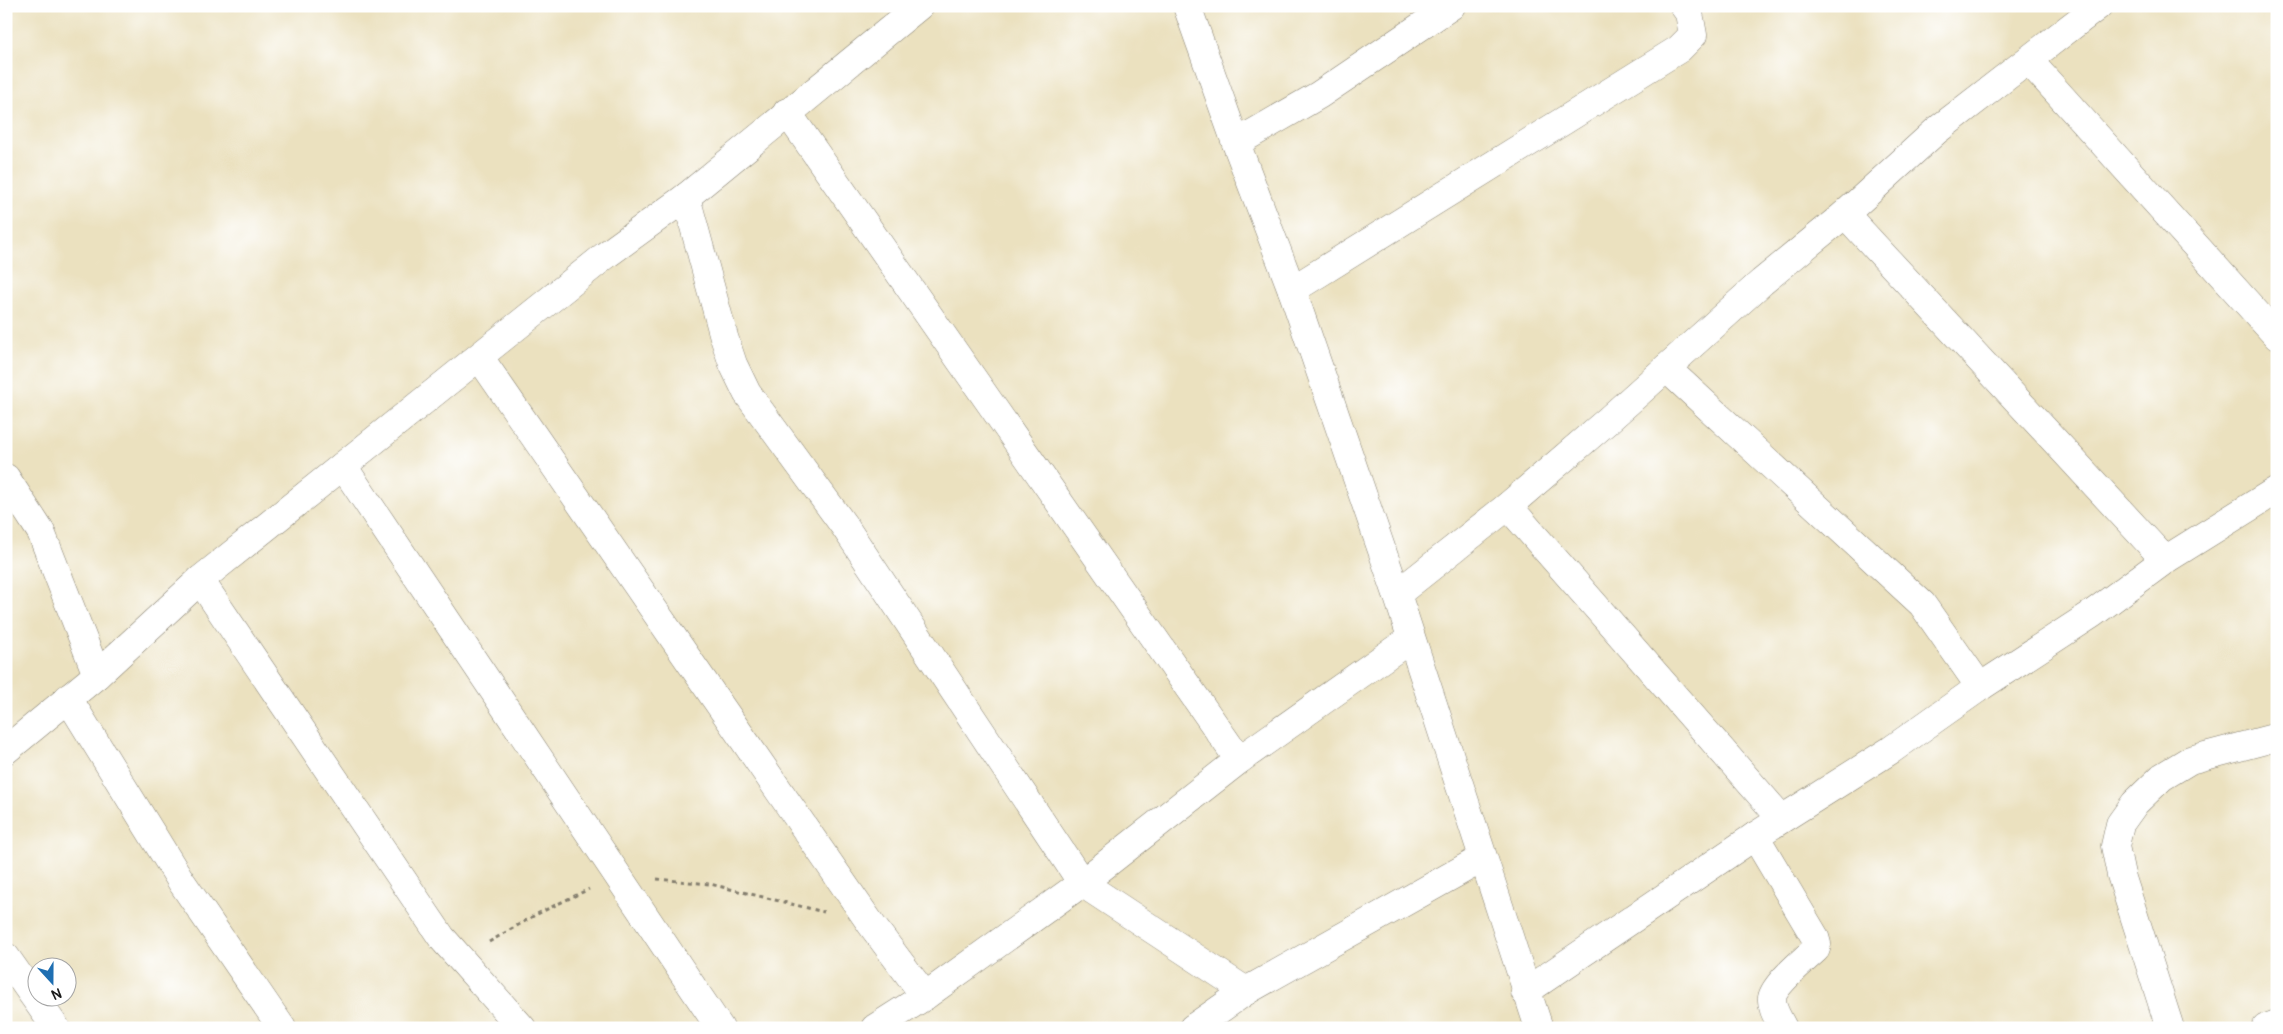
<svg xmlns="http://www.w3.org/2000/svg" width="2283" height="1034" viewBox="0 0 2283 1034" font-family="Pangolin,sans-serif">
<rect width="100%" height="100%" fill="#fff"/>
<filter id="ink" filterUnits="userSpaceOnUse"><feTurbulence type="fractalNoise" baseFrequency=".02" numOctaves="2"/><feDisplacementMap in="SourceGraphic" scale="10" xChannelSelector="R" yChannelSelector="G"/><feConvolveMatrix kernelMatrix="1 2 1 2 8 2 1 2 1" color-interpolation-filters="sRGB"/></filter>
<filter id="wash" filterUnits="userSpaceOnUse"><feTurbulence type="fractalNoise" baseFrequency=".0096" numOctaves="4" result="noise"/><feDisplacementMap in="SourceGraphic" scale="20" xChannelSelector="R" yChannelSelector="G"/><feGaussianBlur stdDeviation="1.12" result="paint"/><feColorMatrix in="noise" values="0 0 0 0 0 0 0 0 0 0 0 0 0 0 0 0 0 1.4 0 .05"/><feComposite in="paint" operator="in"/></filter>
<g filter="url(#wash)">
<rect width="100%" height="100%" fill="#ebe1bf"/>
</g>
<g filter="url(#ink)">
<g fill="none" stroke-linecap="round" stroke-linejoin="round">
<defs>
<g id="minor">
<path d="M 1187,6 L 1236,143 L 1292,290 L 1397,594 L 1539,1028"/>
<path d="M 2029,61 L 2277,336"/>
<path d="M 787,112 L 1239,760"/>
<path d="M 1236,143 L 1319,95 L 1451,6"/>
<path d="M 686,197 L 724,337 L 733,364 L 747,393 L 845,527 L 1082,883 L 1246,991"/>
<path d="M 1845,214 L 2165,560"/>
<path d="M 1292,290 L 1679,49 L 1693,35 L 1689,13 L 1684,6"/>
<path d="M 480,358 L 871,924 L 925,996"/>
<path d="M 1666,368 L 1922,604 L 1980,687"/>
<path d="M 343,466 L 720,1028"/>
<path d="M 6,478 L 41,532 L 97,675"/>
<path d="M 1508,506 L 1781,818"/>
<path d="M 200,580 L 442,938 L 522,1028"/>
<path d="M 1397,594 L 1508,506 L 1606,422 L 1762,282 L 1845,214 L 1936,131 L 2098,6"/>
<path d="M 68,698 L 181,881 L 282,1028"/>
<path d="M 6,750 L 97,675 L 200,580 L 606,255 L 686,197 L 919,6"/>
<path d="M 1755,836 L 1815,937 L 1817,944 L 1816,949 C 1805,959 1774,985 1772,998 C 1771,1009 1779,1019 1783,1028"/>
<path d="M 6,957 L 56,1028"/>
<path d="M 1525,992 L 1755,836 L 1891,750 L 1980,687 L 2092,614 L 2165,560 L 2277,490"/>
<path d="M 875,1028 L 925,996 L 1082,883 L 1239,760 L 1410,639"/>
<path d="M 1193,1028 L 1246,991 L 1483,858"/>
<path d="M 2170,1028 L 2121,875 L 2115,846 L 2120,824 L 2135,803 L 2162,777 L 2190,760 L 2277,737"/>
<path d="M 2266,1028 L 2277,1024"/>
</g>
</defs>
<use href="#minor" stroke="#847e6e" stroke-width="29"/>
<g stroke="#847e6e" stroke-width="3" stroke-dasharray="4 4" stroke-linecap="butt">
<path d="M 657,879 L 710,884 L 824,912"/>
<path d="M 489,942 L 537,914 L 589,889"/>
</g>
<use href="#minor" stroke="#fff" stroke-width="28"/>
</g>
</g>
<rect width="2283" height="1034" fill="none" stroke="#fff" stroke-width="25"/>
<g transform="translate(52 982) rotate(159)"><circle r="24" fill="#ffffff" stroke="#a4a4a4"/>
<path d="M0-4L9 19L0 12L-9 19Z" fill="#1f6fb2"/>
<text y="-8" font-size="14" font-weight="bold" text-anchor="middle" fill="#1c1c1c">N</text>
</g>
</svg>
